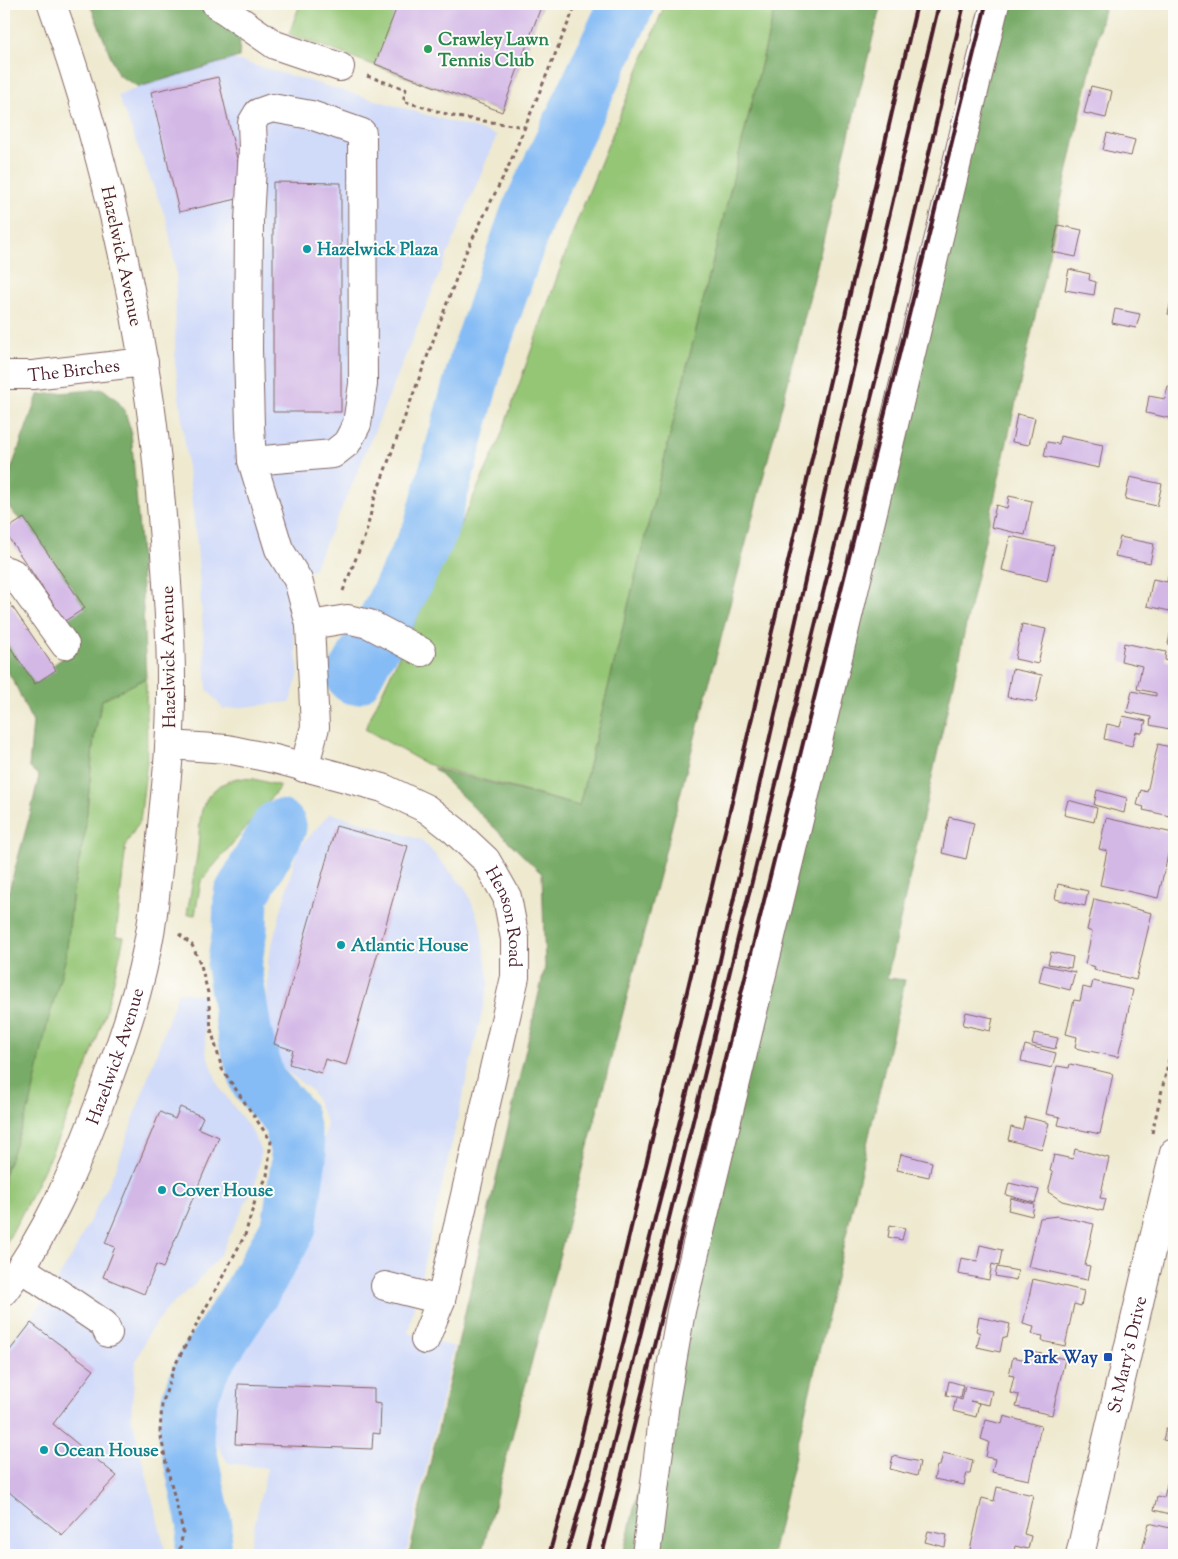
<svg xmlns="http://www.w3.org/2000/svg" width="1178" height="1559" viewBox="0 0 1178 1559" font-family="'Sorts Mill Goudy',serif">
<rect width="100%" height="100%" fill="#fdfcf7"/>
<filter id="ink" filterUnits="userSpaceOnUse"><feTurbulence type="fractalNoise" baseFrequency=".02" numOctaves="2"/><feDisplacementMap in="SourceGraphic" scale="10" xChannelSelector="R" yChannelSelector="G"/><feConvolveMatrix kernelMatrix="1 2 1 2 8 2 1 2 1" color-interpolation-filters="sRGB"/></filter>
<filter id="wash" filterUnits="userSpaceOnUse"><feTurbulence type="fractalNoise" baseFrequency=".0096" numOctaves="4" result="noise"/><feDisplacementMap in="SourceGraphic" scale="20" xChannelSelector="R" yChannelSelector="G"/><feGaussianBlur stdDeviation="1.12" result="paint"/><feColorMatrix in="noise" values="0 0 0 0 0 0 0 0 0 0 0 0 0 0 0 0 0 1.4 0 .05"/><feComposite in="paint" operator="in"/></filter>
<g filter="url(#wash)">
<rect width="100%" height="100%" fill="#eee9cf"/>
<g fill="#d0daf9">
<path d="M 215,54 L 497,135 L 350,490 L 314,568 L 287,590 L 299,673 L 290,702 L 223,709 L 207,689 L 197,545 L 175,362 L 176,272 L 167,221 L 118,96 Z"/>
<path d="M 330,813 L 422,840 L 466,889 L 480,923 L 489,982 L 408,1333 L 454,1347 L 406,1555 L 248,1555 L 267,1468 L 228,1463 L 207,1427 L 211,1378 L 263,1290 L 276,1290 L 306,1214 L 327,1123 L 312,1091 L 284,1069 L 271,1054 L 267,1036 L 268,960 L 297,850 Z"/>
<path d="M 178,992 L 203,995 L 206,1052 L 219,1087 L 252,1131 L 261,1152 L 256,1182 L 219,1257 L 194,1285 L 169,1307 L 149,1332 L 136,1361 L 131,1415 L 166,1552 L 164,1555 L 4,1555 L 4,1351 L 51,1290 L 73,1254 L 116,1168 Z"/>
</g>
<g fill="#95c676" stroke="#707250">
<path d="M 300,4 L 542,4 L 502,112 L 289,34 Z"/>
<path d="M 665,4 L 776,4 L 579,806 L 426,764 L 365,729 L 498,444 L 577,221 Z"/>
<path d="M 146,678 L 147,761 L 140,821 L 126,844 L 116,936 L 124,937 C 118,963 112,989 105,1014 C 79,1095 45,1174 4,1247 L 4,1175 L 66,957 L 73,890 L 85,832 L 94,737 L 102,700 Z"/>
<path d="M 237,778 L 254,779 L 281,786 L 201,881 L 195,915 L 187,914 C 190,895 194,875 197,856 C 202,820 193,792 237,778 Z"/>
</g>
<g fill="#78ab67" stroke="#616549">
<path d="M 90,4 L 242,4 L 239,57 L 139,87 L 118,75 Z"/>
<path d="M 776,4 L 881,4 L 797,348 L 481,1555 L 409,1555 L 545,967 L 542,874 L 433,768 L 579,806 Z"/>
<path d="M 995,4 L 1105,4 L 887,978 L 905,980 L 772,1555 L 623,1555 Z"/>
<path d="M 103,389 L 117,400 L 125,412 L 131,431 L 140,543 L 146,678 L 102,700 L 94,737 L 85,832 L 73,890 L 66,957 L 47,1025 L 31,1102 L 4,1175 L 4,908 L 30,815 L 39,776 L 29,767 L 33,722 C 22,704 18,683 4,668 L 4,634 L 33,675 L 38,676 L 77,648 L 62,622 L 68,614 L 23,521 C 13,516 4,501 4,489 L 38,395 Z"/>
</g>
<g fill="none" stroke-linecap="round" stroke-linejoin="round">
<g stroke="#86bcf5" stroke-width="55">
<path d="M 354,677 L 368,651 L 375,641 L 430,531 L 477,360 L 527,216 L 627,4"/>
<path d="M 202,1555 L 205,1526 L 186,1436 L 189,1400 L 203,1366 L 251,1293 L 289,1227 L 299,1158 L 290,1118 L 258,1082 L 245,1036 L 234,967 L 240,929 L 241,895 L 279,827"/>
</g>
</g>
<g id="blocks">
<g fill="#d3b8e6">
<path d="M 398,4 L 542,4 L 502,112 L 375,64 Z"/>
<path d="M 218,77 L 246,197 L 179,212 L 151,92 Z"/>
<path d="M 1091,86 L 1112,91 L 1106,118 L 1084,113 Z"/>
<path d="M 1107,133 L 1135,140 L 1131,156 L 1103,150 Z"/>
<path d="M 273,182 L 341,183 L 341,412 L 273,412 Z"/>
<path d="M 1058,225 L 1082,230 L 1076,257 L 1052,252 Z"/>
<path d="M 1069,269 L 1090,274 L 1089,280 L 1096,282 L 1094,295 L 1065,290 Z"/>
<path d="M 1171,301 L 1174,301 L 1174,316 L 1168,314 Z"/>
<path d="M 1115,309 L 1140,314 L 1136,328 L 1112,323 Z"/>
<path d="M 1168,386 L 1174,387 L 1174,419 L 1146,413 L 1149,396 L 1165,399 Z"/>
<path d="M 1017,414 L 1035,418 L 1029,445 L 1012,442 Z"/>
<path d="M 1060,436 L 1103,445 L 1099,468 L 1044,456 L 1047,442 L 1059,444 Z"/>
<path d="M 1130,477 L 1162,484 L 1157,506 L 1125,499 Z"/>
<path d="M 1009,496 L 1032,501 L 1025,535 L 991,527 L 996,505 L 1007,508 Z"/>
<path d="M 24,518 L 85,608 L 65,621 L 4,531 Z"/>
<path d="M 1010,536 L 1054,546 L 1047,581 L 1002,570 Z"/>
<path d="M 1120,537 L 1154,544 L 1150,563 L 1115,556 Z"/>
<path d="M 1168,576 L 1174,577 L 1174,612 L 1147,606 L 1153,579 L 1167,582 Z"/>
<path d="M 4,595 L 56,670 L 35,684 L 4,638 Z"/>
<path d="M 1173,621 L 1174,621 L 1174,645 L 1168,644 Z"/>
<path d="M 1022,624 L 1046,629 L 1038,664 L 1015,659 Z"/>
<path d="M 1124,643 L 1166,652 L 1165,660 L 1174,663 L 1174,730 L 1150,725 L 1151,717 L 1127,712 L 1132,691 L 1156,696 L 1156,693 L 1137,689 L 1142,666 L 1121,661 Z"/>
<path d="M 1012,669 L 1042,675 L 1036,702 L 1007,697 Z"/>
<path d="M 1123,716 L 1146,721 L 1142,733 L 1136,732 L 1132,746 L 1104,739 L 1107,724 L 1120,727 Z"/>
<path d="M 1158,744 L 1174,748 L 1174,817 L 1143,810 L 1144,807 L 1137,805 L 1141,790 L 1147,792 Z"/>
<path d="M 1097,790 L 1127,798 L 1124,813 L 1094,805 Z"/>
<path d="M 1068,800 L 1097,808 L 1094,822 L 1064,815 Z"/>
<path d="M 949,817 L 974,823 L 966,859 L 942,853 Z"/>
<path d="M 1106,818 L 1173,833 L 1158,898 L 1100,885 L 1107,851 L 1099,849 Z"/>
<path d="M 336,826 L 408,846 L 346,1065 L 325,1059 L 321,1073 L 289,1064 L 293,1050 L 274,1044 Z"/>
<path d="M 1058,884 L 1088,891 L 1085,906 L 1055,899 Z"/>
<path d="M 1094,899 L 1152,913 L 1136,980 L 1094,970 L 1095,967 L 1085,964 L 1092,932 L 1087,930 Z"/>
<path d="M 1051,952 L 1073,957 L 1071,968 L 1048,964 Z"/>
<path d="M 1043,965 L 1075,972 L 1070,990 L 1039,982 Z"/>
<path d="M 1093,981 L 1133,990 L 1118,1057 L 1075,1048 L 1077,1037 L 1066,1034 L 1074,1000 L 1080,1001 L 1083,987 L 1091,989 Z"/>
<path d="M 966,1012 L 993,1018 L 990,1031 L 963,1025 Z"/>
<path d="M 1035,1033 L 1058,1038 L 1055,1049 L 1032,1044 Z"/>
<path d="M 1025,1045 L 1056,1053 L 1052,1068 L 1021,1061 Z"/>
<path d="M 1070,1064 L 1113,1074 L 1100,1134 L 1058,1125 L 1060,1117 L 1046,1114 L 1057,1066 L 1069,1068 Z"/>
<path d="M 180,1107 L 203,1117 L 198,1128 L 219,1137 L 163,1268 L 156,1265 L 144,1294 L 103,1277 L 115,1247 L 105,1243 L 160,1112 L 175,1119 Z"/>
<path d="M 1025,1117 L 1049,1123 L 1042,1149 L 1008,1140 L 1011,1127 L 1022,1130 Z"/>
<path d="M 1075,1149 L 1109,1158 L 1100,1198 L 1106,1199 L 1103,1211 L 1062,1201 L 1048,1192 L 1053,1172 L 1050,1171 L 1054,1155 L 1073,1159 Z"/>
<path d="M 901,1154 L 932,1162 L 929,1177 L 897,1170 Z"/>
<path d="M 1009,1183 L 1039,1190 L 1035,1203 L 1006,1195 Z"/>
<path d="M 1011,1198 L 1034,1204 L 1032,1216 L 1008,1210 Z"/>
<path d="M 1058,1216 L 1094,1224 L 1085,1265 L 1090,1266 L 1087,1280 L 1028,1267 L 1040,1218 Z"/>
<path d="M 890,1225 L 905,1228 L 902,1240 L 888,1237 Z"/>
<path d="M 980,1245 L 1002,1250 L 999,1266 L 992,1264 L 989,1280 L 958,1274 L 961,1258 L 977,1261 Z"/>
<path d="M 997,1267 L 1018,1271 L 1016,1280 L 995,1276 Z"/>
<path d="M 1033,1279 L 1084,1291 L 1081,1306 L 1074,1304 L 1065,1346 L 1042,1341 L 1043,1336 L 1032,1334 L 1034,1327 L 1023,1324 Z"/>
<path d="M 979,1317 L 1010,1324 L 1007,1338 L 1003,1337 L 1000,1352 L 977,1347 L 980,1333 L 976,1331 Z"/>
<path d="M 31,1323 L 94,1370 L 53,1424 L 117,1476 L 62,1535 L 4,1488 L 4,1358 Z"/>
<path d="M 1028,1351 L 1065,1359 L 1052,1415 L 1016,1407 L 1019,1395 L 1010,1393 L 1014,1376 L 1009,1375 L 1013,1357 L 1026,1360 Z"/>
<path d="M 949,1381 L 963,1385 L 961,1398 L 946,1395 Z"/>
<path d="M 238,1384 L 374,1389 L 374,1403 L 381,1404 L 380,1434 L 373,1433 L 372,1449 L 235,1444 Z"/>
<path d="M 965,1386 L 992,1391 L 989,1405 L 970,1401 L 979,1403 L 976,1417 L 953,1411 L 956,1398 L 962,1400 Z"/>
<path d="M 1004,1416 L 1041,1426 L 1029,1480 L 992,1472 L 995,1459 L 986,1457 L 989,1442 L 981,1439 L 986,1420 L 1002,1424 Z"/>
<path d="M 1173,1422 L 1174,1442 L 1163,1440 L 1166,1428 L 1172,1429 Z"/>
<path d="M 943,1453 L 973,1460 L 970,1473 L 967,1473 L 964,1485 L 934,1479 L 937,1466 L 940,1466 Z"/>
<path d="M 893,1456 L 920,1462 L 917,1476 L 890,1469 Z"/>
<path d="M 1173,1457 L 1174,1458 L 1174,1515 L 1154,1510 L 1157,1496 L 1164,1498 Z"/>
<path d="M 997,1487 L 1033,1495 L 1024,1534 L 1031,1536 L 1028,1549 L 1015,1546 L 1013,1555 L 992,1555 L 970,1550 L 982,1498 L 994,1501 Z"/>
<path d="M 1149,1523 L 1174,1529 L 1174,1555 L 1141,1555 Z"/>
<path d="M 928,1531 L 947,1535 L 945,1547 L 925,1542 Z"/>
</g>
</g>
</g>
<g filter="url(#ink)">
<use href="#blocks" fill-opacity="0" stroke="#836664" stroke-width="1"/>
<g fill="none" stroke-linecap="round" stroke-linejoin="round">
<defs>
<g id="minor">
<path d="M 216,4 L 275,45 L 340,67"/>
<path id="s1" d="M 4,375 L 33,375 L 144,362"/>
<path d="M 252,461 L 333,454 L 347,443 L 357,424 L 363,384 L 362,133 L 311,115 L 272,108 L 258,113 L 252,123 L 253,148 L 249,221 L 248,350 L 250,426 L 252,461 L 279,549 L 298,580 L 310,625 L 315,727 L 304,768"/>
<path d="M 4,570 L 13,573 L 65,645"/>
<path d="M 310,625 L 347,619 L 369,624 L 422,652"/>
<path id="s2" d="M 170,745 L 227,749 L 275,759 L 383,788 L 427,809 L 454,830 L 486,860 L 507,897 L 515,939 L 515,977 L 441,1300 L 425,1340"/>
<path d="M 21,1268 L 104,1324 L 108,1333"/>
<path d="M 385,1286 L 441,1300"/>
<path id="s3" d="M 4,1291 C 46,1236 74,1171 98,1107 C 120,1048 141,989 151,927 C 156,894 159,861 162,827 C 164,801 168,774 169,747 C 174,679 169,608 164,540 C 159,480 154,419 143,360 C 123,239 93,120 52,4"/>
<path d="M 646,1555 L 665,1402 L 681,1311 L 995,4"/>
<path id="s4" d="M 1080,1555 L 1174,1153"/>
</g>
</defs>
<use href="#minor" stroke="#836664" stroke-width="30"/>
<g stroke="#836664" stroke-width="3" stroke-dasharray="4 4" stroke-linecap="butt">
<path d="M 367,76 L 406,89 L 403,101 L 457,117 L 525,127"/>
<path d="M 343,591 L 366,533 L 374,500 L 466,252 L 510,163 L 576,4"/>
<path d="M 179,934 L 192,945 L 201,965 L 208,993 L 211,1029 L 222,1069 L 271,1141 L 267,1176 L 255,1201 L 245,1235 L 174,1367 L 162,1405 L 160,1431 L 166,1463 L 183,1531 L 179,1555"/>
<path d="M 1152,1133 L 1174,1038"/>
</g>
<use href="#minor" stroke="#fff" stroke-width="28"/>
<g stroke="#4a1f2b" stroke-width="4">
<path d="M 549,1555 L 578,1451 L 754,709 L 917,4"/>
<path d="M 566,1555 L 590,1473 L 714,987 L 833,455 L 939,4"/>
<path d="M 586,1555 L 881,358 L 964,4"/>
<path d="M 602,1555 L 986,4"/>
</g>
</g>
</g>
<circle fill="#2e9e5b" stroke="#fdfcf7" stroke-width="2" cx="428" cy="49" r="5"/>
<g fill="#0f9aa8" stroke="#fdfcf7" stroke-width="2">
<circle cx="307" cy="249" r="5"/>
<circle cx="341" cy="945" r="5"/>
<circle cx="162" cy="1190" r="5"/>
<circle cx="44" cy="1450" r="5"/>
</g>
<rect fill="#1a4fb4" stroke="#fdfcf7" stroke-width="2" x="1103" y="1352" width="10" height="10" rx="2.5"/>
<g text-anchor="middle" stroke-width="4" stroke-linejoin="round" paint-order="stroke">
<g font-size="18" font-weight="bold" fill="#27864d" stroke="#fdfcf7" text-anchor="start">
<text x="438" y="45">Crawley Lawn<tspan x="438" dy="21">Tennis Club</tspan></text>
</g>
<g font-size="18" font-weight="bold" fill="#0d838f" stroke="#fdfcf7" text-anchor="start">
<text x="317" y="255">Hazelwick Plaza</text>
<text x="351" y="951">Atlantic House</text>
<text x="172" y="1196">Cover House</text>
<text x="54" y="1456">Ocean House</text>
</g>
<g font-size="18" fill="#4a1f2b" stroke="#fdfcf7">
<text transform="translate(122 256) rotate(78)" y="6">Hazelwick Avenue</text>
<text dy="6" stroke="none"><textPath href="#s1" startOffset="70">The Birches</textPath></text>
<text transform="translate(168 657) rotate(-91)" y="6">Hazelwick Avenue</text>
<text dy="6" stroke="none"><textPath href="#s2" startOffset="406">Henson Road</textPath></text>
<text dy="6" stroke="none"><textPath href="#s3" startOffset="261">Hazelwick Avenue</textPath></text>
<text dy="6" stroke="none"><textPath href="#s4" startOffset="206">St Mary's Drive</textPath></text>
</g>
<g font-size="18" font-weight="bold" fill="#164399" stroke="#fdfcf7" text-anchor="end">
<text x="1098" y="1363">Park Way</text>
</g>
</g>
<rect width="1178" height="1559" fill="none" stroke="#fdfcf7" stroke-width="20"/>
</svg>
